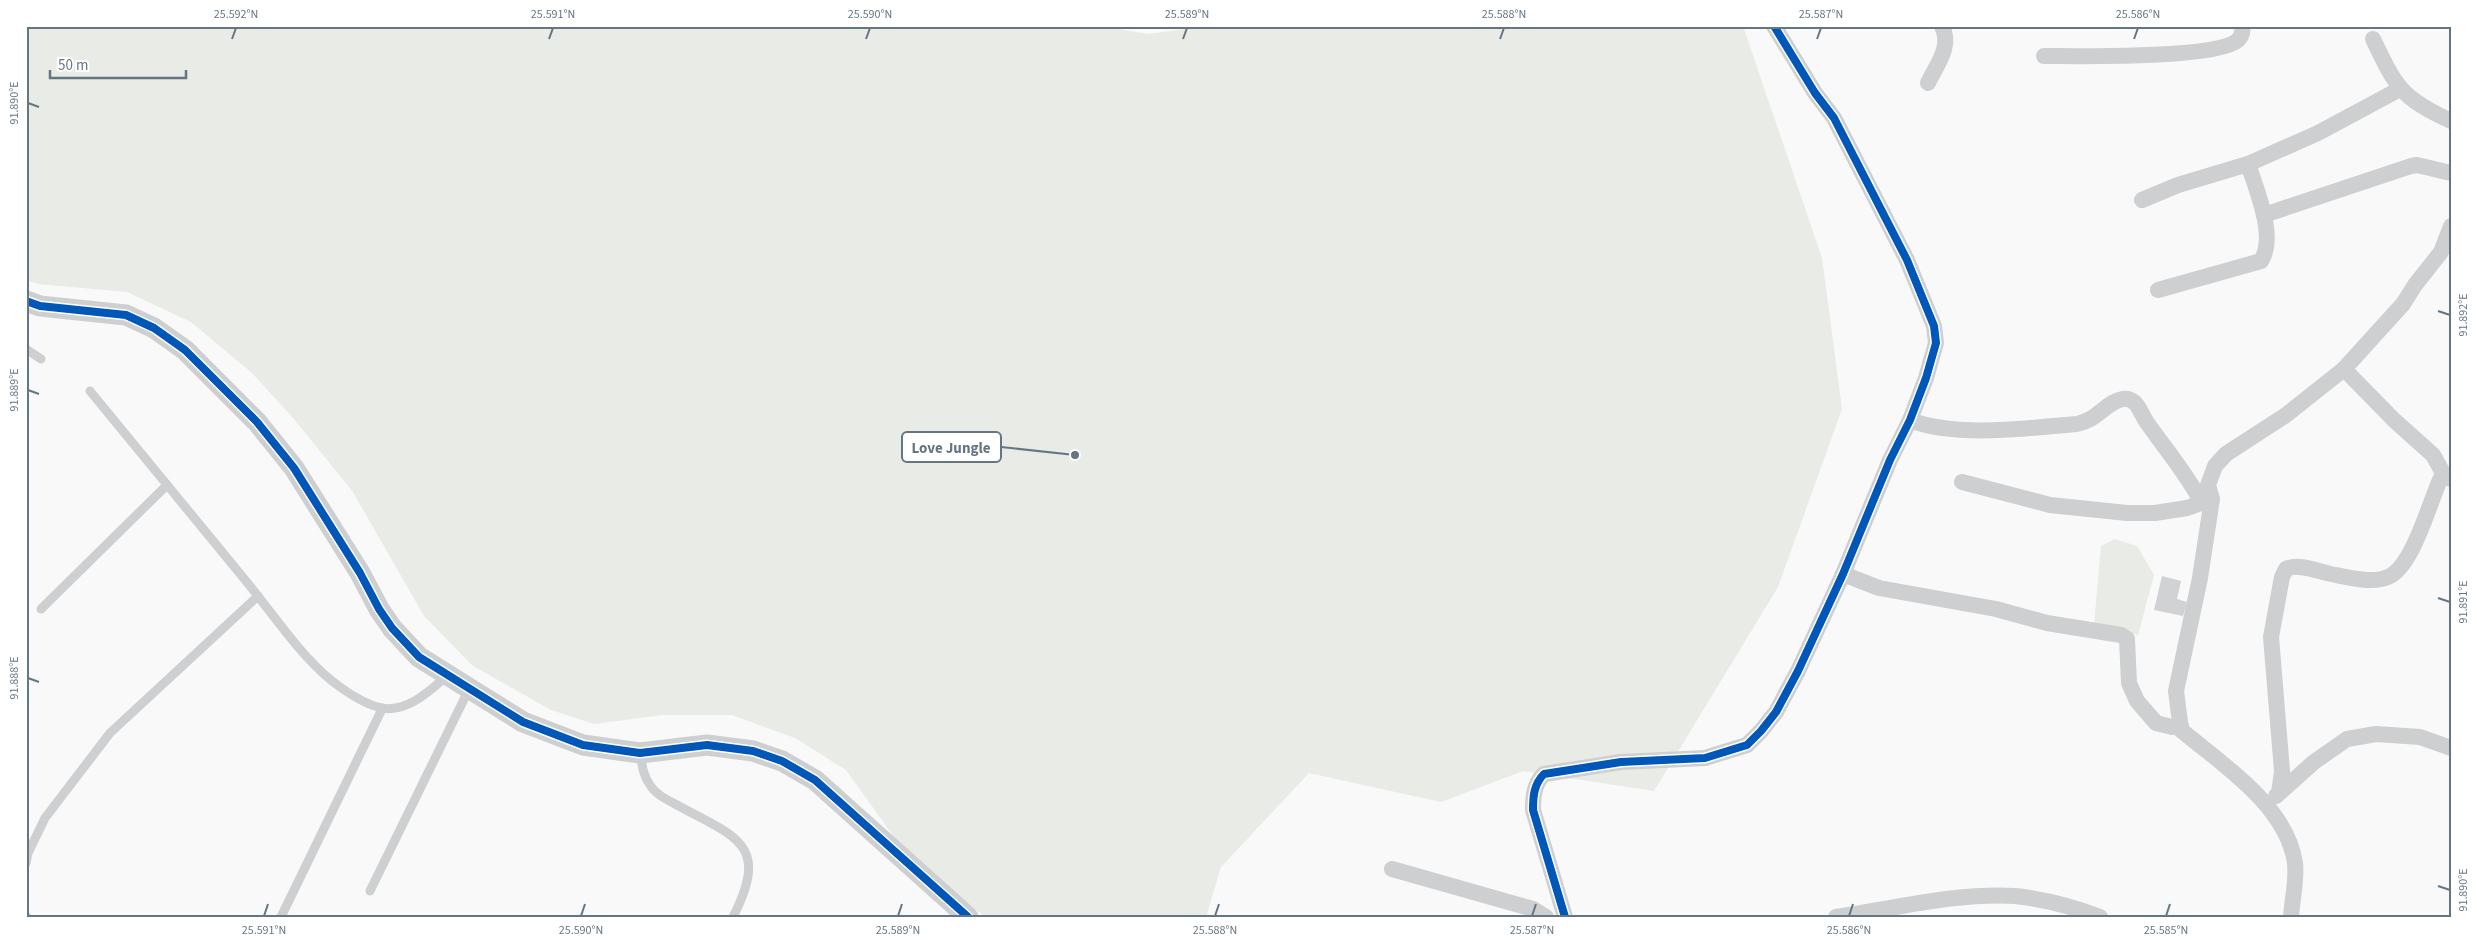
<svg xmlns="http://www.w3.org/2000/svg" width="2477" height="943" viewBox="0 0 2477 943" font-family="'Source Sans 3',sans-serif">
<rect width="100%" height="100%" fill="#f9f9f9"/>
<g fill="#e8ebe6">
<path d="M 26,26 L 1101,26 L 1148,34 L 1210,26 L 1743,26 L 1822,258 L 1842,409 L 1778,587 L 1654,791 L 1523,771 L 1441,802 L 1309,773 L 1221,867 L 1206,917 L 985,917 L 904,851 L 846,770 L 795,738 L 732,715 L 663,715 L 594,724 L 551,710 L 473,666 L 424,616 L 353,492 L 294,419 L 252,373 L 191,322 L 127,292 L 38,284 L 26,280 Z"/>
<path d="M 2115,539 L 2137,546 L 2154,575 L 2138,635 L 2094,625 L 2101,546 Z"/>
</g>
<path fill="#d0d2d3" d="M 2162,576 L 2181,581 L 2177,599 L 2187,602 L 2183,616 L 2154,610 Z"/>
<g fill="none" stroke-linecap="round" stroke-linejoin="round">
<g stroke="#cecfd0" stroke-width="9">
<path d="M 26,349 L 41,359"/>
<path d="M 90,391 C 142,454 194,518 246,581 C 272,613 300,655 332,681 C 345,691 366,705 382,708 C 407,713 431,690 448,675"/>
<path d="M 41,609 L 167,485"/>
<path d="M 640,753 C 642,764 643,776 650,785 C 656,795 668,800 677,805 C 735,837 771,843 733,917"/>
<path d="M 26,863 L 28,853 L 45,818 L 110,733 L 258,596"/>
<path d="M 370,891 L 469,689"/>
<path d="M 26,916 L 27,917"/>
<path d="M 281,917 L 382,709"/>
</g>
<g stroke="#cecfd0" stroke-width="16">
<path d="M 2373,39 C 2396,87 2401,98 2451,121"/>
<path d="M 2044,56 C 2077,56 2218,59 2238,40 C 2242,36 2243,31 2242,26"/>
<path d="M 1928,83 C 1937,64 1952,47 1942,26"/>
<path d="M 2248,164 L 2318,133 L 2400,89"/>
<path d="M 2142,200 L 2178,185 L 2248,164 C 2256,189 2277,237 2261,261 L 2158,290"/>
<path d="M 2264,215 L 2411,166 L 2417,165 L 2451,173"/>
<path d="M 2344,369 L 2394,420 L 2433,455 L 2443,473 L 2451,479"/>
<path d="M 1910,420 C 1956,438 2028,428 2077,424 C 2098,420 2107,401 2123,399 C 2127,398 2130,399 2134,402 C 2140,407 2143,418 2148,424 C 2167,451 2187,474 2202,503"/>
<path d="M 1962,482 L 2050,505 L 2127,513 L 2155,513 L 2187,508 L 2210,500"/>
<path d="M 1843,574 L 1879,588 L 1996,609 L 2047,623 L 2121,635 L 2127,639 L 2129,683 L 2137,701 L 2156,723 L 2172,727 L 2181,726"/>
<path d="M 2279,793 L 2282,771 L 2271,637 L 2282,577 L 2286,569 C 2298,563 2317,571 2331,574 C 2347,577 2372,584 2388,577 C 2414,566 2430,499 2443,473"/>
<path d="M 2276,796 L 2314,762 L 2347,739 L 2376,734 L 2420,737 L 2451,748"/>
<path d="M 1392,869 L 1533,909 L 1546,917"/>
<path d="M 1565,917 L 1533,810 C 1533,796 1534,784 1544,774 L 1621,762 L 1705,758 L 1747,745 L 1761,731 L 1776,712 L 1798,671 L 1843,574 L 1890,460 L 1910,420 L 1926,378 L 1936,343 L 1934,326 L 1907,260 L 1834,118 L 1815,93 L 1774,26"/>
<path d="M 1836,917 C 1892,909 1959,892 2015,896 C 2043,899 2074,907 2100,917"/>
<path d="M 2291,917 C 2292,900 2297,880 2295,863 C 2287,806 2223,765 2181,730 L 2176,691 L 2200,578 L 2212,499 L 2208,485 L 2215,466 L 2226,454 L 2286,415 L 2344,369 L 2403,304 L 2415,285 L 2441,252 L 2451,226"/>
</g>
<path stroke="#cecfd0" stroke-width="21" d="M 26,301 L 40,306 L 126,315 L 154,328 L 185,350 L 257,422 L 294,468 L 360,573 L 379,609 L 392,628 L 419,657 L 523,722 L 583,745 L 640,753 L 707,745 L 753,751 L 782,761 L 815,780 L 968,917"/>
<defs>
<g id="cycleway">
<path d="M 26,301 L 40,306 L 126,315 L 154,328 L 185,350 L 257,422 L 294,468 L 360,573 L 379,609 L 392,628 L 419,657 L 523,722 L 583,745 L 640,753 L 707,745 L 753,751 L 782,761 L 815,780 L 968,917"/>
<path d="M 1565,917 L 1533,810 C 1533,796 1534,784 1544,774 L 1621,762 L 1705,758 L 1747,745 L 1761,731 L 1776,712 L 1798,671 L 1843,574 L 1890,460 L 1910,420 L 1926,378 L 1936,343 L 1934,326 L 1907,260 L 1834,118 L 1815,93 L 1774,26"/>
</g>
</defs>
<use href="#cycleway" stroke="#fff" stroke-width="11"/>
<use href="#cycleway" stroke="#0057b8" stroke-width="8"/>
</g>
<path fill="none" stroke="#657683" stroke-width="2" d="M 232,39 L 236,28M 549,39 L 553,28M 866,39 L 870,28M 1183,39 L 1187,28M 1500,39 L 1504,28M 1817,39 L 1821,28M 2134,39 L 2138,28M 28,103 L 39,107M 2438,311 L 2450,315M 28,390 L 39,394M 2438,598 L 2450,602M 28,678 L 39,682M 2438,886 L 2450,890M 264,916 L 268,904M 581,916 L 585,904M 898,916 L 902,904M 1215,916 L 1219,904M 1532,916 L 1536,904M 1849,916 L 1853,904M 2166,916 L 2170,904"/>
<path fill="none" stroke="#657683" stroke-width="2" d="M1075 455L1001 447"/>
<circle fill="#657683" stroke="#fff" stroke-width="2" cx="1075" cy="455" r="5"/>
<rect fill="#fff" stroke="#657683" stroke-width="2" x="902" y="432" width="99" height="30" rx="5"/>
<g font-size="15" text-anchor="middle" font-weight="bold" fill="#657683">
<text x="951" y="453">Love Jungle</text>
</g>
<rect width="2477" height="943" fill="none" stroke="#ffffff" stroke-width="55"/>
<path d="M50 70v8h136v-8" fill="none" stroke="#657683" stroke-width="2.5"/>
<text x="58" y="70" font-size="15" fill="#657683" stroke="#ffffff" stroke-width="4" paint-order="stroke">50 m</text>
<rect x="28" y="28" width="2422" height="888" fill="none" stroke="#657683" stroke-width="2"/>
<g font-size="12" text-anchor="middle" fill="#657683">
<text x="236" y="18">25.592°N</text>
<text x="553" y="18">25.591°N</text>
<text x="870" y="18">25.590°N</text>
<text x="1187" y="18">25.589°N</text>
<text x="1504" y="18">25.588°N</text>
<text x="1821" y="18">25.587°N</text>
<text x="2138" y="18">25.586°N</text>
<text transform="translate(14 103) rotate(-90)" y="4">91.890°E</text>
<text transform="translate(2463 315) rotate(-90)" y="4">91.892°E</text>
<text transform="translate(14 390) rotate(-90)" y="4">91.889°E</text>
<text transform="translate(2463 602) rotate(-90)" y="4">91.891°E</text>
<text transform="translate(14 678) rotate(-90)" y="4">91.888°E</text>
<text transform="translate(2463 890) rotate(-90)" y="4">91.890°E</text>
<text x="264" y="934">25.591°N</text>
<text x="581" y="934">25.590°N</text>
<text x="898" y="934">25.589°N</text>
<text x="1215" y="934">25.588°N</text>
<text x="1532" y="934">25.587°N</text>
<text x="1849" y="934">25.586°N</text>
<text x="2166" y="934">25.585°N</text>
</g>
</svg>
